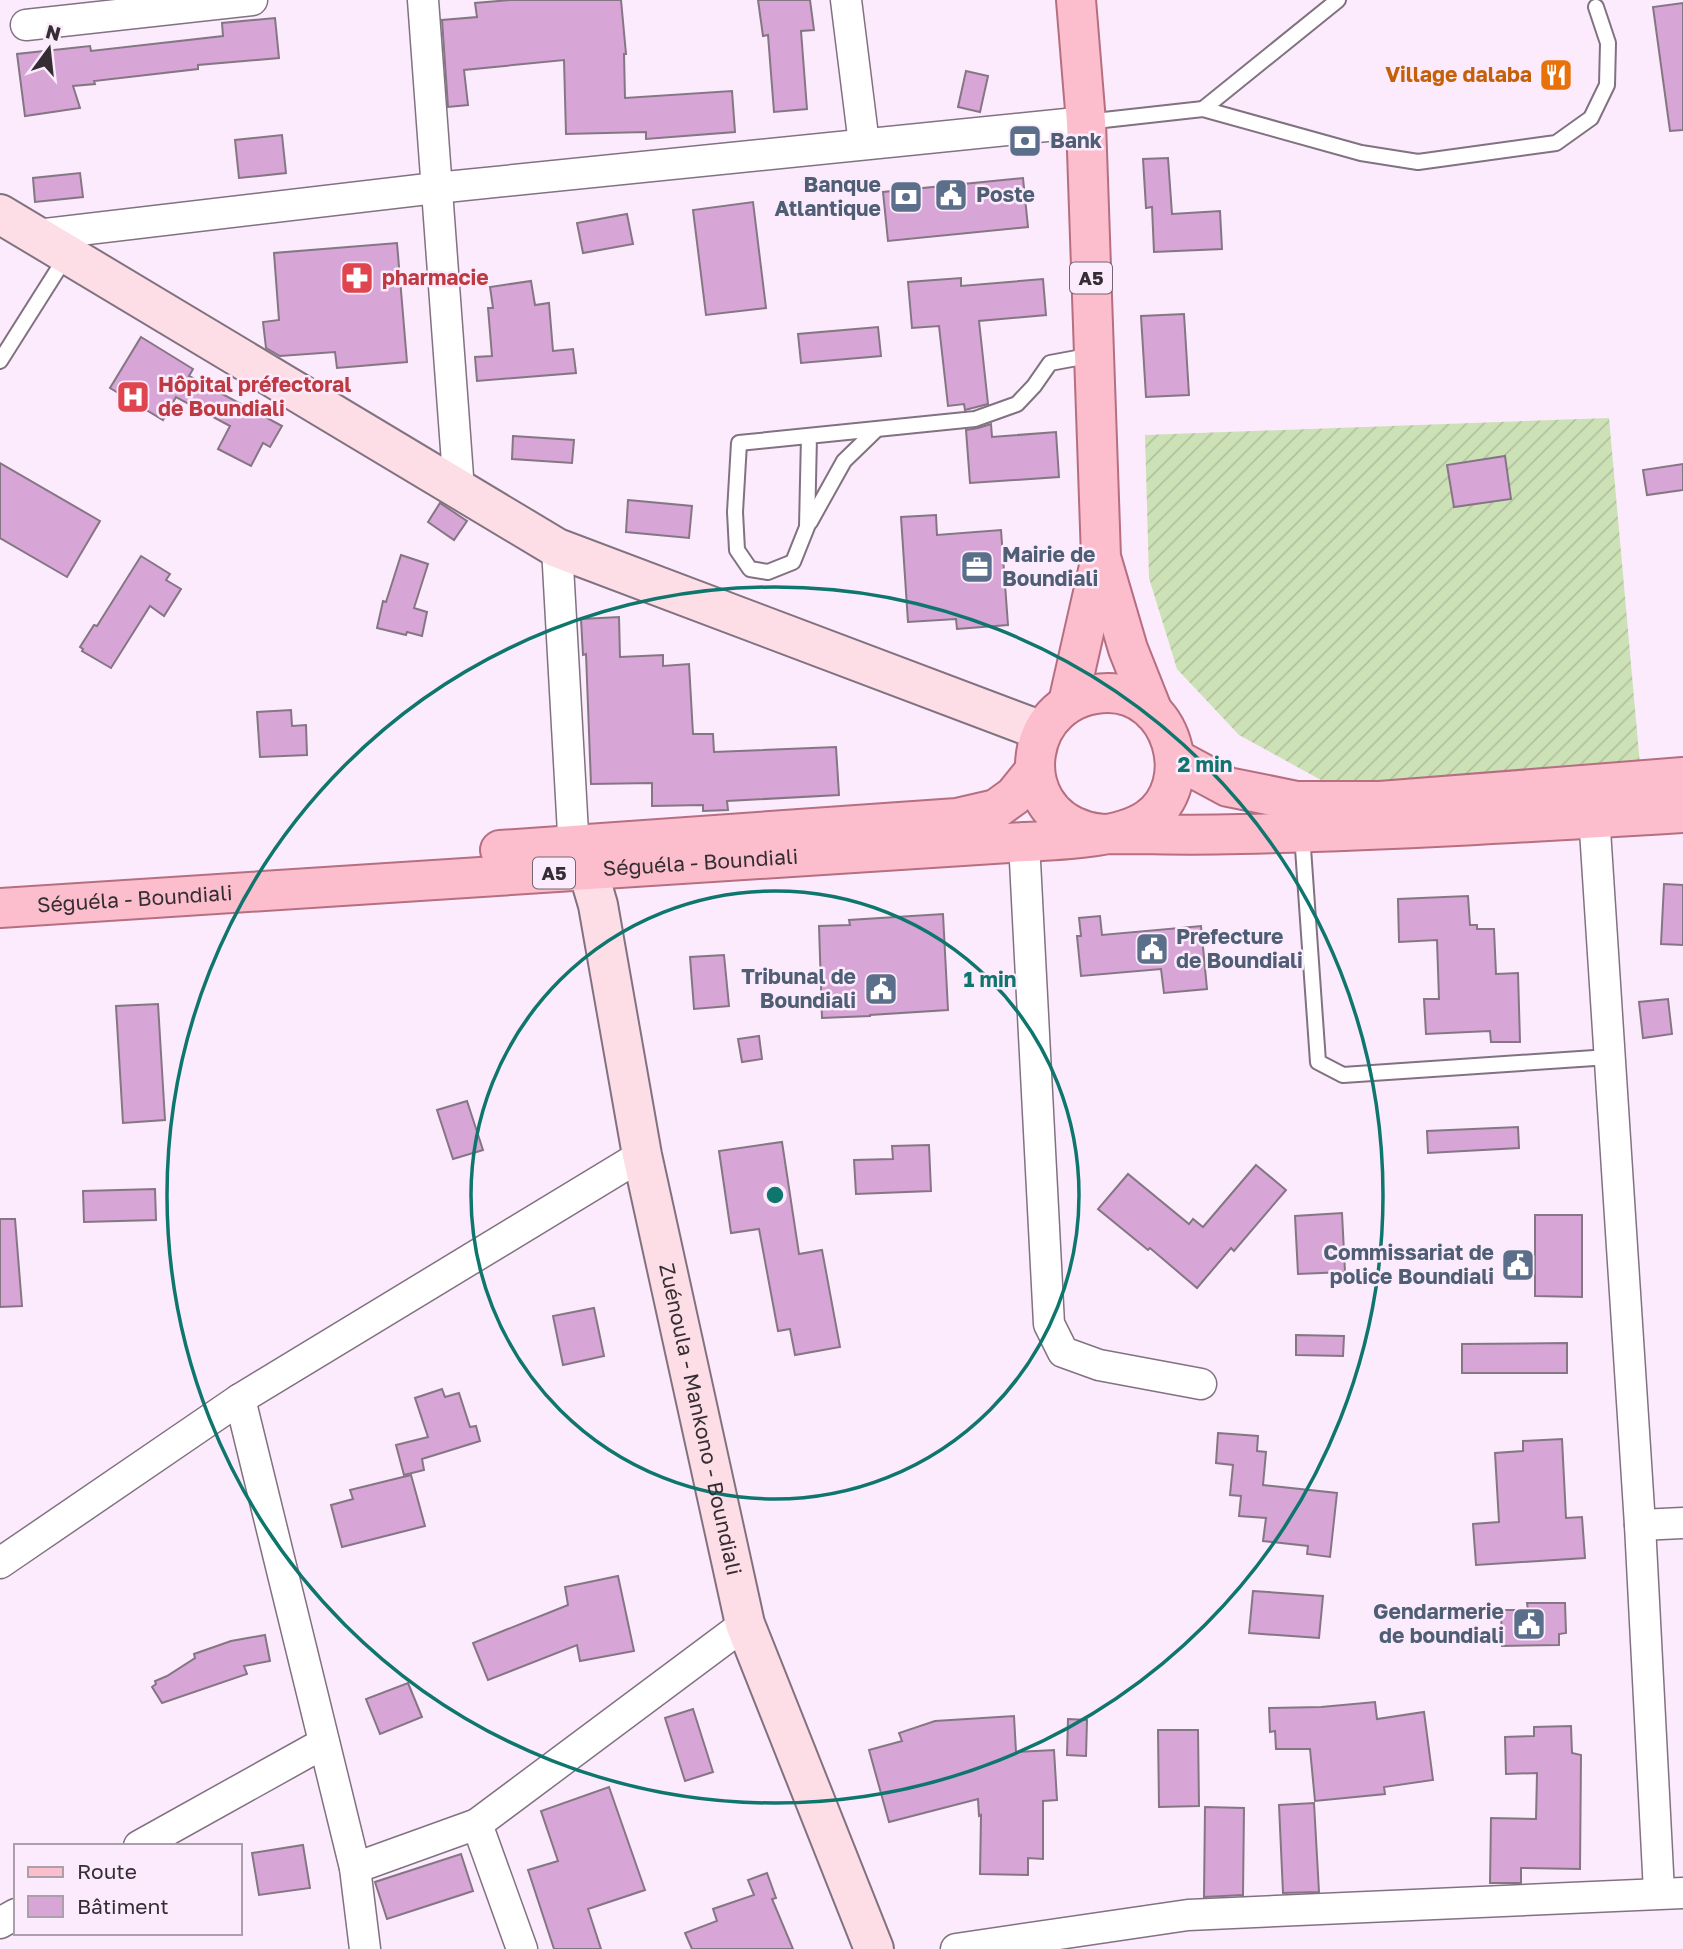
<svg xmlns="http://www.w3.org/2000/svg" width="1683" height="1949" viewBox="0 0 1683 1949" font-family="'Golos Text',sans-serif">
<defs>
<pattern id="garden-furrows" width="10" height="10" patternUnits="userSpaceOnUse" patternTransform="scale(1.75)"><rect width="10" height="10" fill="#cde1b7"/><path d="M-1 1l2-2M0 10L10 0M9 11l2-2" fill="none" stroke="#b1c19e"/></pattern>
</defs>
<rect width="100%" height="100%" fill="#fcebfc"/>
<path fill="url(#garden-furrows)" d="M 1609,418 L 1641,776 L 1405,795 L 1321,780 L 1239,735 L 1177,669 L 1149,578 L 1145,435 Z"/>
<g fill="#d7a5d6" stroke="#857684" stroke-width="2">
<path d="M 510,0 L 621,0 L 626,54 L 624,54 L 625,98 L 732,91 L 735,132 L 646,139 L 646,132 L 566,134 L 564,60 L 464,70 L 468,105 L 448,107 L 442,20 L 477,17 L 475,3 Z"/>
<path d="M 758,0 L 810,0 L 814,30 L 801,31 L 807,109 L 774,112 L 768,35 L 763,36 Z"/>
<path d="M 1683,3 L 1683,130 L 1670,131 L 1653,7 Z"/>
<path d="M 275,18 L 279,58 L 198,65 L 198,69 L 94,81 L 95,84 L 73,86 L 80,108 L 25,116 L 17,54 L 90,46 L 91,51 L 223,36 L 222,23 Z"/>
<path d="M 966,71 L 988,76 L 980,112 L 958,107 Z"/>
<path d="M 282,135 L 286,173 L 239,178 L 235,140 Z"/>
<path d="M 1168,158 L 1172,214 L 1220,211 L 1222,249 L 1154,252 L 1152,207 L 1146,208 L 1143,159 Z"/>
<path d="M 80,173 L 83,197 L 35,202 L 33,178 Z"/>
<path d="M 1023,178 L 1028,227 L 888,241 L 883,192 Z"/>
<path d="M 753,202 L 766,308 L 706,315 L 693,210 Z"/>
<path d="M 627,214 L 633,244 L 583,253 L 577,223 Z"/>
<path d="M 397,243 L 407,362 L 337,368 L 335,352 L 280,356 L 266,348 L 263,322 L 279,320 L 274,253 Z"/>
<path d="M 961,278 L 961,286 L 1043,279 L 1046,315 L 979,321 L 988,404 L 965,410 L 964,404 L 948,406 L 939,326 L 912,328 L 908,282 Z"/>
<path d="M 531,281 L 535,305 L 549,303 L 553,351 L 573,349 L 576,373 L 477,381 L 475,357 L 492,356 L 488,308 L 493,308 L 490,287 Z"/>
<path d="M 1184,314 L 1189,395 L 1146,397 L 1141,316 Z"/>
<path d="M 878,327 L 881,356 L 801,363 L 798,334 Z"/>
<path d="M 141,337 L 193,369 L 189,376 L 282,426 L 270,447 L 263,443 L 251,466 L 218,449 L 230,426 L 176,397 L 163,420 L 110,388 Z"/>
<path d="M 991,424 L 992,437 L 1056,432 L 1059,477 L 970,483 L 966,430 L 978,428 Z"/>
<path d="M 513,436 L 574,440 L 572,463 L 512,459 Z"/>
<path d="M 1505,456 L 1511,499 L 1454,507 L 1447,465 Z"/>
<path d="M 0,463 L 100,521 L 67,577 L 0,538 Z"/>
<path d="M 1683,464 L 1683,490 L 1647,495 L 1643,470 Z"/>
<path d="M 628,500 L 692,506 L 689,538 L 626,532 Z"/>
<path d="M 440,503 L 467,521 L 454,540 L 428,522 Z"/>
<path d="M 936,515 L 937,535 L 1001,530 L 1008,625 L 957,629 L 956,619 L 908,622 L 901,517 Z"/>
<path d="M 401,555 L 428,564 L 414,608 L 427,612 L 422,636 L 407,632 L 406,635 L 377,628 L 383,601 L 386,602 Z"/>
<path d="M 141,556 L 170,574 L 166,580 L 181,589 L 164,616 L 150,606 L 111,668 L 82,651 L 83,649 L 80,647 L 94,625 L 97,626 Z"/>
<path d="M 619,617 L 620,657 L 663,655 L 663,666 L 689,664 L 693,734 L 713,734 L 714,752 L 836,747 L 839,795 L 727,801 L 728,810 L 703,811 L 703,805 L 652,806 L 652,783 L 591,784 L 586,654 L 583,655 L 581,619 Z"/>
<path d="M 291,710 L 292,726 L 306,725 L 307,755 L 260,757 L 257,712 Z"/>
<path d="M 1664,884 L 1683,885 L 1683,945 L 1661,944 Z"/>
<path d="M 1468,896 L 1470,925 L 1477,925 L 1477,929 L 1494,929 L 1496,974 L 1518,973 L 1520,1042 L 1491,1042 L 1490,1031 L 1426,1034 L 1424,999 L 1439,999 L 1437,940 L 1399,942 L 1398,899 Z"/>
<path d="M 943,914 L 948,1010 L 870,1015 L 870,1016 L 822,1018 L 819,926 L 850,925 L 849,920 Z"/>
<path d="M 1100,916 L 1102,935 L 1201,926 L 1207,989 L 1164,993 L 1161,969 L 1081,976 L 1077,936 L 1081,936 L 1079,918 Z"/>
<path d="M 724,955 L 729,1006 L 694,1009 L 690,957 Z"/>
<path d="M 1668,999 L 1672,1034 L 1643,1038 L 1639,1002 Z"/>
<path d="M 158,1004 L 165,1120 L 123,1123 L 116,1006 Z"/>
<path d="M 759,1036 L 762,1059 L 742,1062 L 738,1039 Z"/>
<path d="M 467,1101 L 483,1150 L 453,1159 L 437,1110 Z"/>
<path d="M 1518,1127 L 1519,1148 L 1428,1153 L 1427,1131 Z"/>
<path d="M 782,1142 L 799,1254 L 822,1250 L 840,1347 L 795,1355 L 790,1329 L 778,1331 L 759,1229 L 731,1233 L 719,1151 Z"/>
<path d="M 929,1145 L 931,1191 L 856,1194 L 854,1160 L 893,1159 L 892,1146 Z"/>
<path d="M 1256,1165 L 1286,1190 L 1234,1251 L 1231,1248 L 1197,1288 L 1150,1248 L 1148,1250 L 1098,1209 L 1128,1174 L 1189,1224 L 1193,1219 L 1203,1227 Z"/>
<path d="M 155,1189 L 156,1220 L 84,1222 L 83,1191 Z"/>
<path d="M 1342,1213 L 1345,1272 L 1298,1274 L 1295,1216 Z"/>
<path d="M 1535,1215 L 1582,1215 L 1582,1297 L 1535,1296 Z"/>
<path d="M 0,1219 L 15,1219 L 22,1306 L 0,1307 Z"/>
<path d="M 594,1308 L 604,1356 L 563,1365 L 553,1316 Z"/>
<path d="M 1296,1335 L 1344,1336 L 1343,1356 L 1296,1355 Z"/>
<path d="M 1567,1343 L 1567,1373 L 1462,1373 L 1462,1344 Z"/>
<path d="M 442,1389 L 445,1397 L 459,1393 L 470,1427 L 476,1426 L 480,1441 L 422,1459 L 424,1470 L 404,1475 L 396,1445 L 428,1437 L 415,1398 Z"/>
<path d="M 1218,1433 L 1258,1436 L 1257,1451 L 1266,1452 L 1263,1485 L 1337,1493 L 1330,1557 L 1307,1554 L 1308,1546 L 1263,1541 L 1266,1518 L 1239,1516 L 1241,1496 L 1230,1495 L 1233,1465 L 1216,1463 Z"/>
<path d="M 1562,1439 L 1566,1518 L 1582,1517 L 1585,1558 L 1476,1565 L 1473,1524 L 1499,1522 L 1495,1453 L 1523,1451 L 1523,1441 Z"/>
<path d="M 411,1475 L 425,1526 L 342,1547 L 331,1505 L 353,1499 L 350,1490 Z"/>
<path d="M 618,1576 L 634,1651 L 580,1661 L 577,1645 L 488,1680 L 473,1643 L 568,1605 L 565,1587 Z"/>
<path d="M 1253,1591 L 1323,1596 L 1319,1638 L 1249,1633 Z"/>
<path d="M 1527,1603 L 1565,1603 L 1566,1633 L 1559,1634 L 1559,1645 L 1502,1646 L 1501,1610 L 1528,1610 Z"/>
<path d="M 265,1635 L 270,1661 L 244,1666 L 247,1674 L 162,1703 L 152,1687 L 156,1684 L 155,1681 L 167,1676 L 195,1658 L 194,1654 L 231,1641 Z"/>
<path d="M 408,1683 L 422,1717 L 380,1734 L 366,1699 Z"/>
<path d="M 1375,1702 L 1377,1719 L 1424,1712 L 1433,1780 L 1384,1787 L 1385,1794 L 1315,1801 L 1310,1749 L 1276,1749 L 1275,1731 L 1270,1732 L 1269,1708 L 1321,1707 Z"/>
<path d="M 693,1709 L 713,1772 L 685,1781 L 665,1718 Z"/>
<path d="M 1014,1716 L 1016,1752 L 1054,1750 L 1057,1800 L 1043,1801 L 1043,1859 L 1028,1858 L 1028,1875 L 980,1874 L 981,1815 L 979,1816 L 978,1799 L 889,1822 L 869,1750 L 902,1741 L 899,1733 L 935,1721 Z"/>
<path d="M 1068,1719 L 1087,1720 L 1086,1756 L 1067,1755 Z"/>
<path d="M 1571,1726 L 1572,1753 L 1581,1755 L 1580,1869 L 1521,1868 L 1521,1883 L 1490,1883 L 1491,1818 L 1536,1819 L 1537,1773 L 1506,1774 L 1505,1737 L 1534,1736 L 1534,1727 Z"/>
<path d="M 1158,1730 L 1198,1730 L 1199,1806 L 1159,1807 Z"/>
<path d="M 609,1787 L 645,1890 L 588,1909 L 601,1949 L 554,1949 L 528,1870 L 558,1861 L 541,1811 Z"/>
<path d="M 1314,1803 L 1319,1892 L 1283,1893 L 1279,1805 Z"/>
<path d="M 1205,1807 L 1244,1808 L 1243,1895 L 1204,1897 Z"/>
<path d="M 303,1845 L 310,1888 L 259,1895 L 252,1853 Z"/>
<path d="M 461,1854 L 473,1891 L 387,1919 L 375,1882 Z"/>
<path d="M 767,1873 L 776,1898 L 772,1899 L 793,1949 L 692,1949 L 685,1933 L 717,1921 L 713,1909 L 754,1895 L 748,1880 Z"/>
</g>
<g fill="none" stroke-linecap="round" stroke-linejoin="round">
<defs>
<g id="lane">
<path d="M 1203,109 L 1338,0"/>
<path d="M 1086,122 L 1203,109 L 1361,153 L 1418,162 L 1556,143 L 1591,118 L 1607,85 L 1608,43 L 1596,7"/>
<path d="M 0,361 L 67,255"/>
<path d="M 809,436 L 807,527 L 793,562 L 768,572 L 750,569 L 737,550 L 735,512 L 739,443 L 975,419 L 1017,404 L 1034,386 L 1050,363 L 1093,355"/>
<path d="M 810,522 L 844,461 L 876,430"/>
<path d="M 1302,834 L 1318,1062 L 1343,1075 L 1609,1057"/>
</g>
<g id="street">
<path d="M 423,0 L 459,490"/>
<path d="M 846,0 L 864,144"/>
<path d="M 26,25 L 252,0"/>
<path d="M 37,235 L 436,188 L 1086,122"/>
<path d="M 557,548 L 573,833 L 585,863"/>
<path d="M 1593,799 L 1640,1525 L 1659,1892"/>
<path d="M 1024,842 L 1049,1324 L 1063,1352 L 1099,1365 L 1201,1384"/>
<path d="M 240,1399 L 355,1868 L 365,1949"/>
<path d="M 1640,1525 L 1683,1523"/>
<path d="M 0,1563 L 240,1399 L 642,1155"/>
<path d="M 139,1846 L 324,1743"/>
<path d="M 355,1868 L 477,1824"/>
<path d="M 0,1923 L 16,1914"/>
<path d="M 522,1949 L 477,1824 L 745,1624"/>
<path d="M 956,1949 L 1188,1915 L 1683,1893"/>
</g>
<g id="secondary">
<path d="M 0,214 L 557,548 L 1042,731"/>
<path id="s1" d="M 588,871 L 598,905 L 642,1155 L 745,1624 L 874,1949"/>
</g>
<g id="primary">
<path d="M 1076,0 L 1086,122 L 1101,557 L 1128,649 L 1153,712"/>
<path d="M 1068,703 L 1100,562"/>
<path d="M 1176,759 L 1228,787 L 1297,801 L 1380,801 L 1683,777"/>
<path d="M 500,850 L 957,818 L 996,809 L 1014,796 L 1035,770"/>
<path id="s2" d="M 0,908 L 1024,842 C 1059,840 1119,839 1148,819 C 1199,783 1172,693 1108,693 C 1023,694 1008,809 1086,831 C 1103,836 1124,834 1141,834 C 1174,835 1208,835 1241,834 C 1388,831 1536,822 1683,813"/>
</g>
</defs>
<use href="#lane" stroke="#817280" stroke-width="18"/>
<use href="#street" stroke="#817280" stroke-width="33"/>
<use href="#secondary" stroke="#817280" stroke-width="42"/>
<use href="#primary" stroke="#b56f81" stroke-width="42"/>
<use href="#lane" stroke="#fff" stroke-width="14"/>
<use href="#street" stroke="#fff" stroke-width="30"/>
<use href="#secondary" stroke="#fedee6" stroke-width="38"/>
<use href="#primary" stroke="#fcbecc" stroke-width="38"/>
</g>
<g fill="none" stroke="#0f766e" stroke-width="3.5">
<circle cx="775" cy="1195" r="304"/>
<circle cx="775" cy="1195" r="608"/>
</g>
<defs>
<symbol id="restaurant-square" viewBox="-11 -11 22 22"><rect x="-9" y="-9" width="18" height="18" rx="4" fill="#e8710a" stroke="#fcebfc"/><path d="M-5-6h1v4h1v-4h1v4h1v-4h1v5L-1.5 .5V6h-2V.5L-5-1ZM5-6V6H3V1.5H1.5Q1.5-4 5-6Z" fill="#fff"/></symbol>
<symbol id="bank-square" viewBox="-11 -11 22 22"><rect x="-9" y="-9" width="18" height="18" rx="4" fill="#5c6f8a" stroke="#fcebfc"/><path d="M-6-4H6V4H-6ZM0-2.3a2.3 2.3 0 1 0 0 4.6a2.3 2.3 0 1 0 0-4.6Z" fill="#fff"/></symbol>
<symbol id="civic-square" viewBox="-11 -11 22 22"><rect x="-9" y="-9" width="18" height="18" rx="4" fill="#5c6f8a" stroke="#fcebfc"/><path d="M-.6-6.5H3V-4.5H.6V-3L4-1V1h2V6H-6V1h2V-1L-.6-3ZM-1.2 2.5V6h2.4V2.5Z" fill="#fff"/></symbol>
<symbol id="pharmacy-square" viewBox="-11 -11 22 22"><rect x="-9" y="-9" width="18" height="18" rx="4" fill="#e0444e" stroke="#fcebfc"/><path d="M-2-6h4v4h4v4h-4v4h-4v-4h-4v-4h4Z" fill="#fff"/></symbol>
<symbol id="hospital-square" viewBox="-11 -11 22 22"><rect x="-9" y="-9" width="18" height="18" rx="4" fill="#e0444e" stroke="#fcebfc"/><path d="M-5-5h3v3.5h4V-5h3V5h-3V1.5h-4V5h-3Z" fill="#fff"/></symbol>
<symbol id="office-square" viewBox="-11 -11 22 22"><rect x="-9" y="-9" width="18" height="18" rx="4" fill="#5c6f8a" stroke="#fcebfc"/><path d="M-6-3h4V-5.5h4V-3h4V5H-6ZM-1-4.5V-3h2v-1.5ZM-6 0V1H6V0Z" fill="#fff"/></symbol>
</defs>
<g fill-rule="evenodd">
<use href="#restaurant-square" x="1537" y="56" width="38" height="38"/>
<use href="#bank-square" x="1006" y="122" width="38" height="38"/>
<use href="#civic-square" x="932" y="176" width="38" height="38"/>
<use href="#bank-square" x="887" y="178" width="38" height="38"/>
<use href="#pharmacy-square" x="338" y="259" width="38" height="38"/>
<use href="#hospital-square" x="114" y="378" width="38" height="38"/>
<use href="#office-square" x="958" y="548" width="38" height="38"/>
<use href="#civic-square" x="1133" y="930" width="38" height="38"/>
<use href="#civic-square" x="862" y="970" width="38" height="38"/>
<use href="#civic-square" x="1499" y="1246" width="38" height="38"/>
<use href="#civic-square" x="1510" y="1605" width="38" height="38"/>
</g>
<g text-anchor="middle" stroke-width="5" stroke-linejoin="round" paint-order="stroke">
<g fill="#fcebfc" stroke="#706770" stroke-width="2">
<rect x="1070" y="262.5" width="42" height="31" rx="5"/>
<rect x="533" y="857.5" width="42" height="31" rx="5"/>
</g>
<g font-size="19" font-weight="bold" fill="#342e34">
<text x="1091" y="285">A5</text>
<text x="554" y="880">A5</text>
</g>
<g font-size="21" font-weight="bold" fill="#c56008" stroke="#fcebfc" text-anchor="end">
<text x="1532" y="82">Village dalaba</text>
</g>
<g font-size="21" font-weight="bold" fill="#4e5e75" stroke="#fcebfc" text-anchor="start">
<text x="1050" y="148">Bank</text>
<text x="881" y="192" text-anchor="end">Banque<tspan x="881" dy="24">Atlantique</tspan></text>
<text x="976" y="202">Poste</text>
<text x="1002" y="562">Mairie de<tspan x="1002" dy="24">Boundiali</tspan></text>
<text x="1176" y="944">Prefecture<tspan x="1176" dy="24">de Boundiali</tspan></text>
<text x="856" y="984" text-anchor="end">Tribunal de<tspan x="856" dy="24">Boundiali</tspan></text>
<text x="1494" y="1260" text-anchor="end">Commissariat de<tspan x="1494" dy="24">police Boundiali</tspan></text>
<text x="1504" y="1619" text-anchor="end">Gendarmerie<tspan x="1504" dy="24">de boundiali</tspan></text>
</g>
<g font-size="21" font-weight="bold" fill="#be3a42" stroke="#fcebfc" text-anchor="start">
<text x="382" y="285">pharmacie</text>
<text x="158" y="392">Hôpital préfectoral<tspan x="158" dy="24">de Boundiali</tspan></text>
</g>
<g font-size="21" fill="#342e34" stroke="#fcebfc">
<text dy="7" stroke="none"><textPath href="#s2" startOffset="702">Séguéla - Boundiali</textPath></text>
<text dy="7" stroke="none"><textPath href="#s2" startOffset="135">Séguéla - Boundiali</textPath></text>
<text dy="7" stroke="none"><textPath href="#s1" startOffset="560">Zuénoula - Mankono - Boundiali</textPath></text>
</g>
</g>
<circle cx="775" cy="1195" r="10" fill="#0f766e" stroke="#fcebfc" stroke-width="3.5"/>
<g font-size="21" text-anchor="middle" font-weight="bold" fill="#0f766e" stroke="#fcebfc" stroke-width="5" stroke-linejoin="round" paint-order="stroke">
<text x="1205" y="772">2 min</text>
<text x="990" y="987">1 min</text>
</g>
<rect x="14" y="1844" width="228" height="91" fill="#fcebfc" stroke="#ac9fac" stroke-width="2"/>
<rect x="28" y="1867" width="35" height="10" fill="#fcbecc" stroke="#ac9fac" stroke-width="2"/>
<text x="77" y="1879" font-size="21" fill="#342e34">Route</text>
<rect x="28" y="1896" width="35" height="21" fill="#d7a5d6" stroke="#ac9fac" stroke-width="2"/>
<text x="77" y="1914" font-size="21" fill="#342e34">Bâtiment</text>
<g transform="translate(49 49) rotate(15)" stroke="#fcebfc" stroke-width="5" paint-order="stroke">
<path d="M0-5L12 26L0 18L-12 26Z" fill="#342e34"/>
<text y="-10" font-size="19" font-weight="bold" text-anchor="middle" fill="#342e34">N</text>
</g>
</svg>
